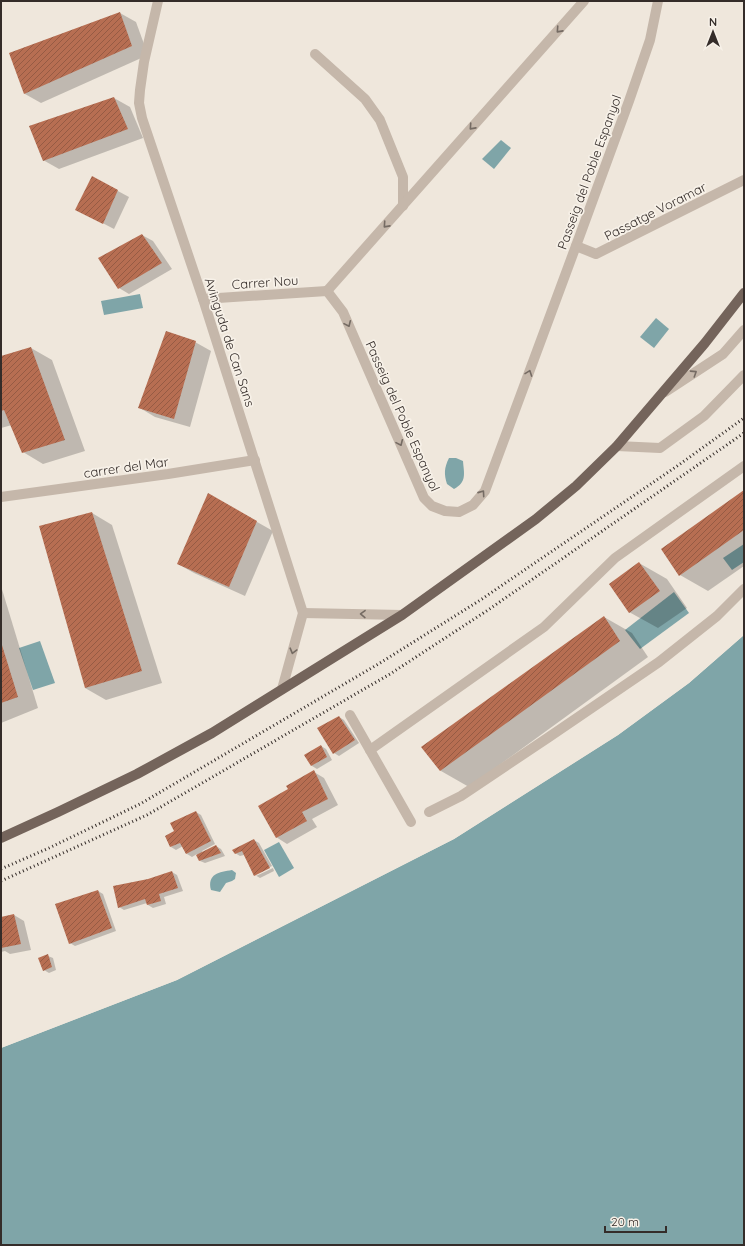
<svg xmlns="http://www.w3.org/2000/svg" width="745" height="1246" viewBox="0 0 745 1246" font-family="Quicksand,sans-serif">
<defs>
<pattern id="building-hatch" width="6" height="6" patternUnits="userSpaceOnUse"><rect width="6" height="6" fill="#b76e52"/><path d="M-1 1l2-2M0 6l6-6M5 7l2-2" fill="none" stroke="#965b44"/></pattern>
</defs>
<rect width="100%" height="100%" fill="#efe7dc"/>
<g fill="#7fa5a8">
<path d="M 501,140 L 511,148 L 494,169 L 482,159 Z"/>
<path d="M 140,294 L 143,308 L 104,315 L 101,301 Z"/>
<path d="M 656,318 L 669,329 L 654,348 L 640,337 Z"/>
<path d="M 449,458 L 456,458 L 463,461 C 464,474 467,482 454,489 L 447,484 C 444,474 444,468 449,458 Z"/>
<path d="M 744,544 L 744,562 L 732,570 L 723,558 Z"/>
<path d="M 674,592 L 689,613 L 640,649 L 625,630 Z"/>
<path d="M 744,635 L 744,1245 L 1,1245 L 1,1048 L 177,980 L 454,839 L 618,735 L 689,683 Z"/>
<path d="M 40,641 L 55,683 L 33,690 L 19,648 Z"/>
<path d="M 279,842 L 294,868 L 279,877 L 264,850 Z"/>
<path d="M 232,870 L 236,873 L 235,879 L 232,881 L 226,883 L 220,892 L 211,890 C 207,874 219,872 232,870 Z"/>
</g>
<path fill="#efe7dc" d="M 743,633 L 744,633 L 744,635 L 689,683 L 618,735 L 454,839 L 177,980 L 1,1048 L 1,1045 L 176,978 L 453,837 L 617,733 L 688,681 Z"/>
<g fill="#0003">
<path d="M 120,13 L 136,22 L 148,55 L 41,103 L 25,94 L 10,53 Z"/>
<path d="M 114,98 L 130,107 L 143,138 L 59,169 L 43,160 Z"/>
<path d="M 92,177 L 129,197 L 114,229 L 87,215 Z"/>
<path d="M 142,235 L 153,241 L 172,269 L 129,294 L 119,288 Z"/>
<path d="M 195,342 L 211,351 L 190,427 L 155,417 L 140,408 Z"/>
<path d="M 31,348 L 52,360 L 85,451 L 43,464 L 23,452 L 12,425 L 1,428 L 1,357 Z"/>
<path d="M 744,491 L 744,566 L 708,591 L 680,575 Z"/>
<path d="M 209,495 L 273,531 L 245,596 L 194,573 L 178,564 Z"/>
<path d="M 92,513 L 112,525 L 162,683 L 106,700 L 85,688 Z"/>
<path d="M 639,563 L 667,579 L 687,608 L 658,628 L 629,612 Z"/>
<path d="M 1,586 L 38,708 L 1,723 Z"/>
<path d="M 604,617 L 632,633 L 648,657 L 469,787 L 441,771 L 423,748 Z"/>
<path d="M 339,717 L 344,720 L 359,743 L 339,756 L 334,753 Z"/>
<path d="M 321,746 L 326,749 L 332,760 L 317,769 L 312,766 L 305,755 Z"/>
<path d="M 314,772 L 324,778 L 338,805 L 312,819 L 317,827 L 287,844 L 276,837 Z"/>
<path d="M 196,812 L 201,815 L 215,844 L 202,851 L 203,853 L 216,846 L 221,849 L 225,856 L 205,863 L 200,861 L 197,854 L 192,857 L 187,854 L 183,846 L 176,850 L 171,847 L 176,832 Z"/>
<path d="M 254,840 L 259,843 L 272,866 L 256,874 L 256,876 L 273,868 L 274,871 L 260,878 L 255,875 L 244,855 L 240,856 L 235,853 Z"/>
<path d="M 172,872 L 177,875 L 183,891 L 164,897 L 166,904 L 153,908 L 148,905 L 147,903 L 124,910 L 119,907 Z"/>
<path d="M 98,891 L 103,894 L 116,931 L 75,946 L 70,943 Z"/>
<path d="M 14,915 L 24,921 L 31,950 L 10,954 L 5,951 L 1,952 L 1,918 Z"/>
<path d="M 48,956 L 53,958 L 56,970 L 49,973 L 44,970 Z"/>
</g>
<g fill="url(#building-hatch)">
<path d="M 120,12 L 132,46 L 24,94 L 9,53 Z"/>
<path d="M 114,97 L 128,129 L 43,161 L 29,126 Z"/>
<path d="M 92,176 L 118,190 L 103,224 L 75,210 Z"/>
<path d="M 142,234 L 162,263 L 118,289 L 98,258 Z"/>
<path d="M 166,331 L 196,341 L 174,419 L 138,408 Z"/>
<path d="M 31,347 L 65,440 L 22,453 L 4,410 L 1,411 L 1,356 Z"/>
<path d="M 744,490 L 744,530 L 679,576 L 661,549 Z"/>
<path d="M 208,493 L 257,521 L 229,587 L 177,564 Z"/>
<path d="M 92,512 L 142,671 L 85,688 L 39,526 Z"/>
<path d="M 639,562 L 660,591 L 629,613 L 609,584 Z"/>
<path d="M 604,616 L 620,641 L 440,771 L 421,747 Z"/>
<path d="M 1,642 L 18,697 L 1,703 Z"/>
<path d="M 339,716 L 355,740 L 333,754 L 317,728 Z"/>
<path d="M 321,745 L 327,757 L 311,766 L 304,755 Z"/>
<path d="M 314,770 L 328,799 L 302,812 L 307,821 L 276,838 L 258,806 L 288,789 L 286,786 Z"/>
<path d="M 196,811 L 211,841 L 186,854 L 180,843 L 170,847 L 165,836 L 174,831 L 170,823 Z"/>
<path d="M 254,839 L 270,868 L 254,876 L 242,851 L 235,854 L 232,850 Z"/>
<path d="M 216,845 L 221,853 L 199,861 L 196,855 Z"/>
<path d="M 172,871 L 178,888 L 159,894 L 161,901 L 147,905 L 145,899 L 118,908 L 113,886 L 148,879 Z"/>
<path d="M 98,890 L 112,928 L 69,944 L 55,904 Z"/>
<path d="M 14,914 L 21,944 L 1,948 L 1,917 Z"/>
<path d="M 48,954 L 52,967 L 43,971 L 38,958 Z"/>
</g>
<g fill="none" stroke-linecap="round" stroke-linejoin="round">
<g stroke="#c5b7aa" stroke-width="10">
<path d="M 665,392 L 723,354 L 744,330"/>
<path d="M 617,446 L 660,448 L 704,416 L 744,375"/>
<path d="M 350,715 L 411,822"/>
<path d="M 370,750 L 544,627 L 615,558 L 744,466"/>
</g>
<path stroke="#c5b7aa" stroke-width="10" d="M 429,812 L 461,796 L 549,737 L 659,662 L 717,616 L 744,589"/>
<g stroke="#c5b7aa" stroke-width="10">
<path d="M 158,1 L 144,62 L 140,90 L 139,103 L 142,118 L 203,299 L 303,613 L 282,689"/>
<path d="M 315,54 L 365,99 L 380,120 L 403,177 L 403,206"/>
<path d="M 576,246 L 596,254 L 744,180"/>
<path d="M 327,291 L 343,312 L 424,498 L 432,506 L 445,511 L 459,512 L 473,505 L 485,491 L 580,235 L 629,101 L 650,40 L 658,1"/>
<path d="M 327,291 L 584,1"/>
<path d="M 203,299 L 327,291"/>
<path d="M 1,497 L 168,474 L 255,460"/>
<path d="M 303,613 L 402,615"/>
</g>
<path stroke="#74645b" stroke-width="10" d="M 1,838 L 58,812 L 137,774 L 212,733 L 402,615 L 536,519 L 576,486 L 617,446 L 705,343 L 744,293"/>
<g stroke="#342c29" stroke-width="3" stroke-dasharray="1 3" stroke-linecap="butt">
<path d="M 1,869 L 49,848 L 140,804 L 380,663 L 482,599 L 680,464 L 744,418"/>
<path d="M 1,881 L 147,815 L 390,674 L 488,610 L 744,433"/>
</g>
</g>
<defs><path id="oneway-chevron" d="M-2-3.5L2.5 0L-2 3.5" fill="none" stroke-width="1.6" stroke-linecap="round" stroke-linejoin="round"/></defs>
<g stroke="#756b63">
<use href="#oneway-chevron" transform="translate(559 30) rotate(132)"/>
<use href="#oneway-chevron" transform="translate(472 127) rotate(132)"/>
<use href="#oneway-chevron" transform="translate(386 225) rotate(132)"/>
<use href="#oneway-chevron" transform="translate(348 324) rotate(66)"/>
<use href="#oneway-chevron" transform="translate(529 373) rotate(-70)"/>
<use href="#oneway-chevron" transform="translate(694 373) rotate(-33)"/>
<use href="#oneway-chevron" transform="translate(400 443) rotate(66)"/>
<use href="#oneway-chevron" transform="translate(482 493) rotate(-55)"/>
<use href="#oneway-chevron" transform="translate(363 614) rotate(-179)"/>
<use href="#oneway-chevron" transform="translate(293 651) rotate(105)"/>
</g>
<g text-anchor="middle" stroke-width="3.5" stroke-linejoin="round" paint-order="stroke">
<g font-size="13" fill="#342c29" stroke="#f7f1e8">
<text transform="translate(589 172) rotate(-70)" y="5">Passeig del Poble Espanyol</text>
<text transform="translate(655 211) rotate(-27)" y="5">Passatge Voramar</text>
<text transform="translate(265 282) rotate(-4)" y="5">Carrer Nou</text>
<text transform="translate(230 342) rotate(72)" y="5">Avinguda de Can Sans</text>
<text transform="translate(403 416) rotate(66)" y="5">Passeig del Poble Espanyol</text>
<text transform="translate(126 467) rotate(-8)" y="5">carrer del Mar</text>
</g>
</g>
<rect width="745" height="1246" fill="none" stroke="#342c29" stroke-width="4"/>
<g transform="translate(713 32)" stroke="#f7f1e8" stroke-width="3" paint-order="stroke">
<path d="M0-3L7 15L0 10L-7 15Z" fill="#342c29"/>
<text y="-6" font-size="11" font-weight="bold" text-anchor="middle" fill="#342c29">N</text>
</g>
<path d="M605 1226v6h61v-6" fill="none" stroke="#342c29" stroke-width="2"/>
<text x="611" y="1226" font-size="12" fill="#342c29" stroke="#f7f1e8" stroke-width="3" paint-order="stroke">20 m</text>
</svg>
